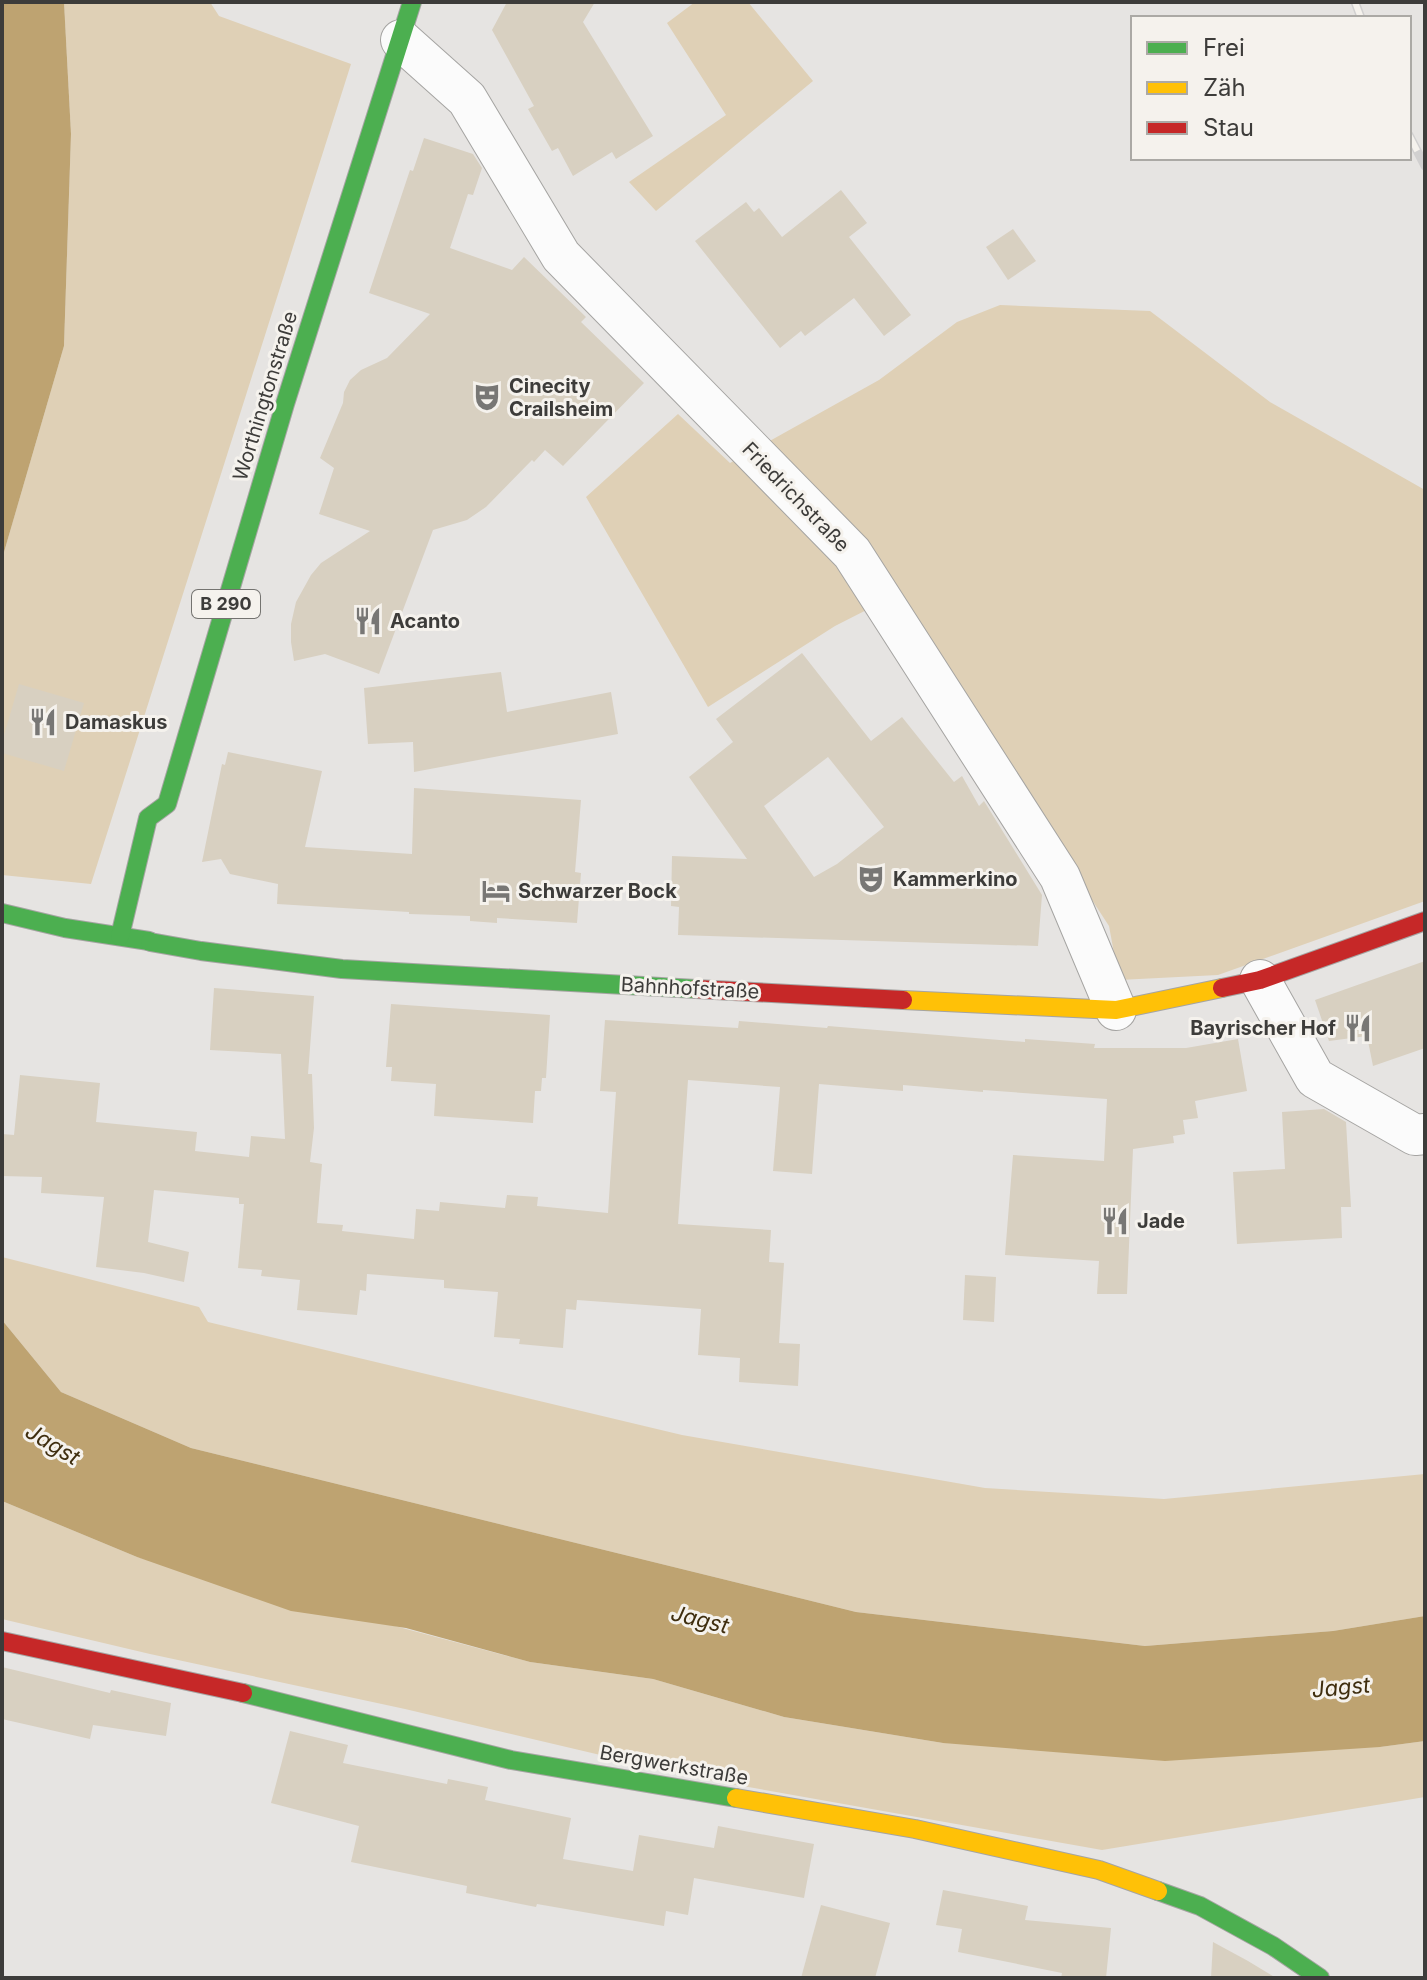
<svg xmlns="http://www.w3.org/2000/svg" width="1427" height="1980" viewBox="0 0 1427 1980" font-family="Inter,sans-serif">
<rect width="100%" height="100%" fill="#e6e4e2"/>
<g fill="#dfd0b6">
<path d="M 64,2 L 210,2 L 219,16 L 351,64 L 91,884 L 2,875 L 2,559 L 64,346 L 71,134 Z"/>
<path d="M 695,2 L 748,2 L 813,81 L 656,211 L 629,182 L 726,115 L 667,23 Z"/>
<path d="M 1000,305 L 1150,311 L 1270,402 L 1425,490 L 1425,901 L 1218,975 L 1119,980 L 1109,926 L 894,596 L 835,626 L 708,707 L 586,497 L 678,414 L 730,463 L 879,380 L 957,322 Z"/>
<path d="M 2,1257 L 199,1307 L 208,1322 L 682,1435 L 985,1488 L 1164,1499 L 1425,1474 L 1425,1616 L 1333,1631 L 1145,1646 L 856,1612 L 191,1448 L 61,1392 L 2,1320 Z"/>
<path d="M 2,1501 L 137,1557 L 530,1662 L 653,1679 L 784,1717 L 943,1743 L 1380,1747 L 1425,1741 L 1425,1797 L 1102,1850 L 698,1778 L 405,1709 L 150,1654 L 2,1619 Z"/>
</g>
<g fill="#bea371">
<path d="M 2,2 L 64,2 L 71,134 L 64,346 L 2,559 Z"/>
<path d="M 2,1320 L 61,1392 L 191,1448 L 856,1612 L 1145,1646 L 1333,1631 L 1425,1616 L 1425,1741 L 1380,1747 L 1165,1761 L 943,1743 L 784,1717 L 653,1679 L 530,1662 L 406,1628 L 291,1611 L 137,1557 L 2,1501 Z"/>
</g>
<g fill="#d8d0c1" fill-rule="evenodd">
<path d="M 507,2 L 595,2 L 583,22 L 653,136 L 616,159 L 612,152 L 573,176 L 558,148 L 552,151 L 528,109 L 534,106 L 492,30 Z"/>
<path d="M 424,138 L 473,154 L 482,168 L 473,195 L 468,194 L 450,248 L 512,270 L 524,257 L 586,317 L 581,322 L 644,383 L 563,466 L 545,450 L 534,462 L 532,460 L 486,507 L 467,520 L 433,530 L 379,674 L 325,654 L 294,661 L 291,642 L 291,624 L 296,602 L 311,575 L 321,563 L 370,531 L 319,514 L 334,468 L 320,458 L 343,403 L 344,392 L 350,380 L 361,370 L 387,358 L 430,314 L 369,293 L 410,170 L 413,171 Z"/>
<path d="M 841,190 L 867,223 L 849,237 L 911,315 L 884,336 L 854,298 L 805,336 L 801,331 L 780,348 L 695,241 L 746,202 L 754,212 L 759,208 L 782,237 Z"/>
<path d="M 1013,229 L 1036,261 L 1008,280 L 986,247 Z"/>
<path d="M 802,653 L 871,741 L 902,717 L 954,782 L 962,776 L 979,806 L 984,801 L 1042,895 L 1038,946 L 678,935 L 679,907 L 671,906 L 672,856 L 747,859 L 689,777 L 733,742 L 716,719 ZM 828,757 L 884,827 L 837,864 L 814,877 L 764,806 Z"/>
<path d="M 501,672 L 507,712 L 611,692 L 618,734 L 414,772 L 413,742 L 368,744 L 364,688 Z"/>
<path d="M 19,684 L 84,703 L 64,771 L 2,753 L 2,742 Z"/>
<path d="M 228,752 L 322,771 L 305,847 L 412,854 L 414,788 L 581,800 L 575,872 L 581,873 L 577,923 L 497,918 L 497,923 L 470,921 L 470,916 L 409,914 L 409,912 L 277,904 L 278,884 L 230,874 L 221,859 L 202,862 L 222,764 L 225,765 Z"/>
<path d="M 1425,961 L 1425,1048 L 1373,1066 L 1367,1036 L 1329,1041 L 1315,1000 Z"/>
<path d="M 214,988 L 314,996 L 308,1074 L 312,1074 L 314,1128 L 310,1162 L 322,1164 L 317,1223 L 343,1225 L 342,1231 L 414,1239 L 416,1209 L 439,1211 L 440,1202 L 505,1208 L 507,1195 L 538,1197 L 537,1206 L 608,1213 L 616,1092 L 600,1091 L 605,1020 L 738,1028 L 739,1021 L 827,1028 L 828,1026 L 1025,1042 L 1025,1039 L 1095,1044 L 1094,1048 L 1186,1048 L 1238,1039 L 1247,1091 L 1195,1101 L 1198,1118 L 1183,1120 L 1185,1134 L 1173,1136 L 1174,1143 L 1133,1149 L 1127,1294 L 1097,1294 L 1099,1261 L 1005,1255 L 1013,1155 L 1104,1161 L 1107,1099 L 983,1090 L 983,1092 L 903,1085 L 903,1091 L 819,1084 L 812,1174 L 773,1171 L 780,1087 L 688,1080 L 678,1224 L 771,1230 L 769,1262 L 784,1263 L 779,1343 L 800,1344 L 798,1386 L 739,1382 L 740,1358 L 698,1355 L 701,1309 L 577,1300 L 576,1310 L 566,1309 L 563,1348 L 519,1344 L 520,1339 L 494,1337 L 498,1292 L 444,1288 L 444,1280 L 367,1274 L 366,1291 L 360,1290 L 357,1315 L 297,1310 L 300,1280 L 261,1276 L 262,1270 L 238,1268 L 244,1204 L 239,1204 L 239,1198 L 154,1190 L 148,1242 L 189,1252 L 184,1282 L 144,1273 L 96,1267 L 104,1197 L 41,1193 L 42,1177 L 2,1176 L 2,1134 L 14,1135 L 20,1075 L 100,1083 L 96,1122 L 197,1132 L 195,1151 L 249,1157 L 251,1136 L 285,1139 L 281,1054 L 210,1050 Z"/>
<path d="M 391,1004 L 550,1015 L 546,1078 L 542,1078 L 541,1091 L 535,1091 L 533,1123 L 434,1116 L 436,1084 L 391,1081 L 392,1067 L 386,1067 Z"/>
<path d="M 1324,1109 L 1346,1122 L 1351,1207 L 1341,1207 L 1342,1238 L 1237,1244 L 1233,1172 L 1285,1169 L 1282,1112 Z"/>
<path d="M 965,1275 L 996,1277 L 994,1322 L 963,1320 Z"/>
<path d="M 2,1667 L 110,1693 L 111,1690 L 171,1703 L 166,1736 L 93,1725 L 90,1739 L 2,1719 Z"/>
<path d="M 290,1731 L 348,1745 L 343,1763 L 447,1784 L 448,1779 L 488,1787 L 485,1800 L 571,1818 L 563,1859 L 633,1871 L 639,1835 L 714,1848 L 718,1826 L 814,1844 L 804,1898 L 694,1878 L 688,1915 L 666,1911 L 664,1926 L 537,1904 L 536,1907 L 466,1893 L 467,1886 L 351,1862 L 359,1826 L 271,1803 Z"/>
<path d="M 943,1890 L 1028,1906 L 1025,1920 L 1111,1928 L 1106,1978 L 1061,1978 L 1062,1973 L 958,1952 L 962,1929 L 936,1925 Z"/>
<path d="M 821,1905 L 890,1923 L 875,1978 L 801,1978 Z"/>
<path d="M 1213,1942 L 1248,1961 L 1276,1978 L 1211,1978 Z"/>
</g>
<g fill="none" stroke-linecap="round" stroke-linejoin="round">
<defs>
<g id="street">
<path d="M 401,40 L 467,99 L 561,256 L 852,553 L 1060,877 L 1116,1010"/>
<path d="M 1260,980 L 1315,1078 L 1415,1135 L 1425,1134"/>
</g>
<g id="fast">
<path d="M 2,913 L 65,928 L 149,941"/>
<path d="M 120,936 L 148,818 L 167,804 L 285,404 L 412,2"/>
<path d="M 150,942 L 201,951 L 342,969 L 696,989"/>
<path d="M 243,1693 L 511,1760 L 736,1798"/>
<path d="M 1158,1891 L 1200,1906 L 1273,1946 L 1320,1978"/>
</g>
<g id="slow">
<path d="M 903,1000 L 1116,1010 L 1222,988"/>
<path d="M 736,1798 L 915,1829 L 1099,1870 L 1158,1891"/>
</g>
<g id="jam">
<path d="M 1222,988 L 1260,980 L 1425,921"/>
<path d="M 696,989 L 903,1000"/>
<path d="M 2,1641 L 243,1693"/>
</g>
</defs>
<use href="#street" stroke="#a5a4a2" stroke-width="42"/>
<use href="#fast" stroke="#a5a4a2" stroke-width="20"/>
<use href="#slow" stroke="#a5a4a2" stroke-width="20"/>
<use href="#jam" stroke="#a5a4a2" stroke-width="20"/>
<use href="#street" stroke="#fbfbfb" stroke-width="40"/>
<use href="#fast" stroke="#4caf50" stroke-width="18"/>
<use href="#slow" stroke="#ffc107" stroke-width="18"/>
<use href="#jam" stroke="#c62828" stroke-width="18"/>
<defs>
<g id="rail">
<path d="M 1355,2 L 1361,18"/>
<path d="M 1409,135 L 1425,166"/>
</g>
</defs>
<use href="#rail" stroke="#d1d0d0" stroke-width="9"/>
<use href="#rail" stroke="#f5f2ed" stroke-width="6" stroke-dasharray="18" stroke-linecap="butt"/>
</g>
<defs>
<symbol id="theatre-bare" viewBox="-9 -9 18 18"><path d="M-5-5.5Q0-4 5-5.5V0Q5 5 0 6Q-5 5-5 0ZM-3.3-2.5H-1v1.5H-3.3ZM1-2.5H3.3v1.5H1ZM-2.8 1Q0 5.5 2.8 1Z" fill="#787775" stroke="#f5f2ed" stroke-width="2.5" paint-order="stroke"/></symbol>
<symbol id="restaurant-bare" viewBox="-9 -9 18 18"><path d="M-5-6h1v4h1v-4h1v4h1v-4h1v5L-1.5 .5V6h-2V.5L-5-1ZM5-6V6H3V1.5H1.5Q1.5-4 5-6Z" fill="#787775" stroke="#f5f2ed" stroke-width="2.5" paint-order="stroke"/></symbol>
<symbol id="hotel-bare" viewBox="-9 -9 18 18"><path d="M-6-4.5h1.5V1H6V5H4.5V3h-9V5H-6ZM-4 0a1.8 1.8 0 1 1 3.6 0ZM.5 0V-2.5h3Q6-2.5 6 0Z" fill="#787775" stroke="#f5f2ed" stroke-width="2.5" paint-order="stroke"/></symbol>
</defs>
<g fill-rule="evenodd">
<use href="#theatre-bare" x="467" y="377" width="40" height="40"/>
<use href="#restaurant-bare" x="348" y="601" width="40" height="40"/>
<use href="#restaurant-bare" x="23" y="702" width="40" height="40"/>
<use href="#theatre-bare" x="851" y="859" width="40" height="40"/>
<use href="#hotel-bare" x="476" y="871" width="40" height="40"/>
<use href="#restaurant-bare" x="1338" y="1008" width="40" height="40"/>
<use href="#restaurant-bare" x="1095" y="1201" width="40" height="40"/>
</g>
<g text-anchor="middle" stroke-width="6" stroke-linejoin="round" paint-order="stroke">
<rect fill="#f5f2ed" stroke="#747370" stroke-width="2" x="192" y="590" width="68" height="28" rx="6"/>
<g font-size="18" font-weight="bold" fill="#3d3c3a">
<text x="226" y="610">B 290</text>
</g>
<g font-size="20" font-weight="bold" fill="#3d3c3a" stroke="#f5f2ed" text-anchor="start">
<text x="509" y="393">Cinecity<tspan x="509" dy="23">Crailsheim</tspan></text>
<text x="390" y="628">Acanto</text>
<text x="65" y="729">Damaskus</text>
<text x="893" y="886">Kammerkino</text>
<text x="518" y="898">Schwarzer Bock</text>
<text x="1336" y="1035" text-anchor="end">Bayrischer Hof</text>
<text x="1137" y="1228">Jade</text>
</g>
<g font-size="20" fill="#3d3c3a" stroke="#f5f2ed">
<text transform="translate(265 396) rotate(-73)" y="7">Worthingtonstraße</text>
<text transform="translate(796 497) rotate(46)" y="7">Friedrichstraße</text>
<text transform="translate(690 988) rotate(3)" y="7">Bahnhofstraße</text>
<text transform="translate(674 1765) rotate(10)" y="7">Bergwerkstraße</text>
</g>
<g font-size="22" font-style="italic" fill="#3f2e0f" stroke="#f5f2ed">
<text transform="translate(53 1444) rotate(31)" y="8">Jagst</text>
<text transform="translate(700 1619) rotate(14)" y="8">Jagst</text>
<text transform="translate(1341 1687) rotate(-5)" y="8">Jagst</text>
</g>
</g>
<rect width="1427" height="1980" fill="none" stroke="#3d3c3a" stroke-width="8"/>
<rect x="1131" y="16" width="280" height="144" fill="#f5f2ed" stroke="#aba9a5" stroke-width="2"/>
<rect x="1147" y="42" width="40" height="12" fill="#4caf50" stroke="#aba9a5" stroke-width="2"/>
<text x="1203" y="56" font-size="24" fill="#3d3c3a">Frei</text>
<rect x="1147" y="82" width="40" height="12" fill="#ffc107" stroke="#aba9a5" stroke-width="2"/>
<text x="1203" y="96" font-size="24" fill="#3d3c3a">Zäh</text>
<rect x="1147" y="122" width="40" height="12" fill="#c62828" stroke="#aba9a5" stroke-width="2"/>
<text x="1203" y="136" font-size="24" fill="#3d3c3a">Stau</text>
</svg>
